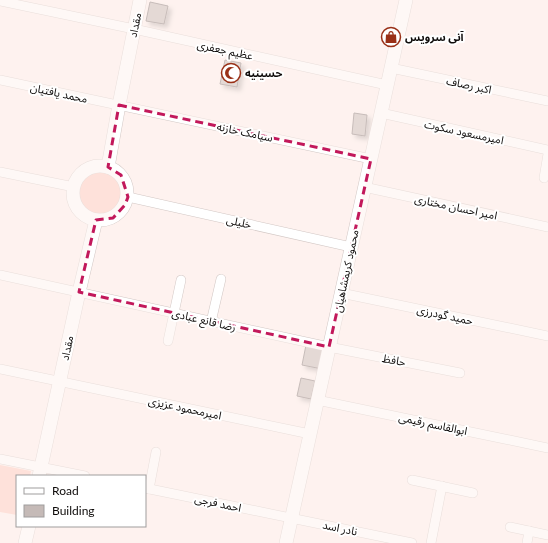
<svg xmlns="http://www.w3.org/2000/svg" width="548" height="543" viewBox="0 0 548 543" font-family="Lato,'Noto Sans Arabic',sans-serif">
<defs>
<filter id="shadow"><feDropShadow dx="3.5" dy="3.5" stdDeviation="2" flood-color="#0004"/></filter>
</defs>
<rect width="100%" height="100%" fill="#fef2ef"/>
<g fill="#fecdc0">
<circle cx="100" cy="193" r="23"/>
<path d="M 0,465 L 31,471 L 30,476 L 17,476 L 17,515 L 0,512 Z"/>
</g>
<g fill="#c5bab7" stroke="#867b79" filter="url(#shadow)">
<path d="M 150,2 L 168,6 L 164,24 L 146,21 Z"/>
<path d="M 225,60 L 241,63 L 237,87 L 220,84 Z"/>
<path d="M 354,113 L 367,115 L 365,136 L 352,134 Z"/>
<path d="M 306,345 L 326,349 L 322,369 L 302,365 Z"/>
<path d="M 301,378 L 315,381 L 311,399 L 297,396 Z"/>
</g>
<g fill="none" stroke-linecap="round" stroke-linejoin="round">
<defs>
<g id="street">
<path d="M 0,1 L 134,29 L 387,85"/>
<path d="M 391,68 L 548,101"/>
<path d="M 0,80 L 371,159"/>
<path d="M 381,113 L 548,150"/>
<path d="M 0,172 L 74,187"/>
<path d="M 544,178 L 548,154"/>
<path d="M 364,187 L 548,227"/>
<path d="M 128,197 L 351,247"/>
<path d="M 0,275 L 329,347 L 460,373"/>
<path d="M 341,293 L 548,336"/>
<path d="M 211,322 L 221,279"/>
<path d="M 168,341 L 181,280"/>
<path d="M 0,369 L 310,434"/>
<path d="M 317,400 L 548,448"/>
<path d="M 0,459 L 85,476"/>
<path d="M 412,480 L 473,493"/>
<path d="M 145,488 L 412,543"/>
<path d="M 149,489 L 156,452"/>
<path d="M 510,527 L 548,535"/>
<path d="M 431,543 L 442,486"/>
<path d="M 527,543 L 529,531"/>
</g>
<g id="secondary">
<circle cx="100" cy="193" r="27"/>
<path d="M 108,167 L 119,105 L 140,0"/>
<path d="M 39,476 L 79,292 L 96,220"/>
<path d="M 25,543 L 29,526"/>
<path d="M 286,543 L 406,0"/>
</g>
</defs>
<use href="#street" stroke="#d2c7c4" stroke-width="10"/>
<use href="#secondary" stroke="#d2c7c4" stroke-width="14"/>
<use href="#street" stroke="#fff" stroke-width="9"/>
<use href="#secondary" stroke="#fff" stroke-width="13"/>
</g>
<path d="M0 0H548V543H0ZM 119,105 L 371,159 L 329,347 L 79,292 L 96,220 L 113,218 L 125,205 L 128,197 L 121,175 L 108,167 Z" fill="#fef2ef" fill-opacity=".55" fill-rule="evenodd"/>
<path fill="none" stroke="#c2185b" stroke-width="3" stroke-dasharray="8 5" stroke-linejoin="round" d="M 119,105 L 371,159 L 329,347 L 79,292 L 96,220 L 113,218 L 125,205 L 128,197 L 121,175 L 108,167 Z"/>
<defs>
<symbol id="shop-ring" viewBox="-11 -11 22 22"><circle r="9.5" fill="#fff" stroke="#993017" stroke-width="1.5"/><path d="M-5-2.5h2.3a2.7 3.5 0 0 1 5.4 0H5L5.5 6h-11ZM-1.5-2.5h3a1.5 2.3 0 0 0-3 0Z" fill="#993017"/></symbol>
<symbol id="mosque-ring" viewBox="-11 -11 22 22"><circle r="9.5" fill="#fff" stroke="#993017" stroke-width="1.5"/><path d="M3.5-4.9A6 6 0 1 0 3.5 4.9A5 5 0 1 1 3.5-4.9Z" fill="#993017"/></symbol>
</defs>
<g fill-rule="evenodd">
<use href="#shop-ring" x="380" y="26" width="22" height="22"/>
<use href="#mosque-ring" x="220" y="62" width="22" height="22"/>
</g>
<g text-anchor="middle" stroke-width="4" stroke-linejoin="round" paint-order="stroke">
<g font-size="11" fill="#0e0b0a" stroke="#fff">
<text transform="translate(135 25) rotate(-78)" y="4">مقداد</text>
<text transform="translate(225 50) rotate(12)" y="4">عظیم جعفری</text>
<text transform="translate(469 85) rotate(12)" y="4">اکبر رصاف</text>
<text transform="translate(59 93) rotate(12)" y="4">محمد یافتیان</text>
<text transform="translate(245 132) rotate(12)" y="4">سیامک خازنه</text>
<text transform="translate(464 132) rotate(12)" y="4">امیرمسعود سکوت</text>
<text transform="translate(456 207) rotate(12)" y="4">امیر احسان مختاری</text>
<text transform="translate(239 222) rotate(13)" y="4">خلیلی</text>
<text transform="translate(346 271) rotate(-78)" y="4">محمود کریمشاهیان</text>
<text transform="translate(445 315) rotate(12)" y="4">حمید گودرزی</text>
<text transform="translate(204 320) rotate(13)" y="4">رضا قانع عبادی</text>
<text transform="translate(67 348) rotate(-78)" y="4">مقداد</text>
<text transform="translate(394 360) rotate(11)" y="4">حافظ</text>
<text transform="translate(185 408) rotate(12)" y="4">امیرمحمود عزیزی</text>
<text transform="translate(433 424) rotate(12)" y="4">ابوالقاسم رقیمی</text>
<text transform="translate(218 503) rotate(12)" y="4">احمد فرجی</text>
<text transform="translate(340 528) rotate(12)" y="4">نادر اسد</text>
</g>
<g font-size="11" font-weight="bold" fill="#0e0b0a" stroke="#fff" text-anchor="start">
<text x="405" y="41">آنی سرویس</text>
<text x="245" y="77">حسینیه</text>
</g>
</g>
<rect x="16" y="475" width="130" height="52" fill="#ffffff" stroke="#9f9d9d"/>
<rect x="24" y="488" width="20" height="6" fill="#ffffff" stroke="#9f9d9d"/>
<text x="52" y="495" font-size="12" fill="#0e0b0a">Road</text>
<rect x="24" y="505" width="20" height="12" fill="#c5bab7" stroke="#9f9d9d"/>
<text x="52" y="515" font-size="12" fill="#0e0b0a">Building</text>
</svg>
